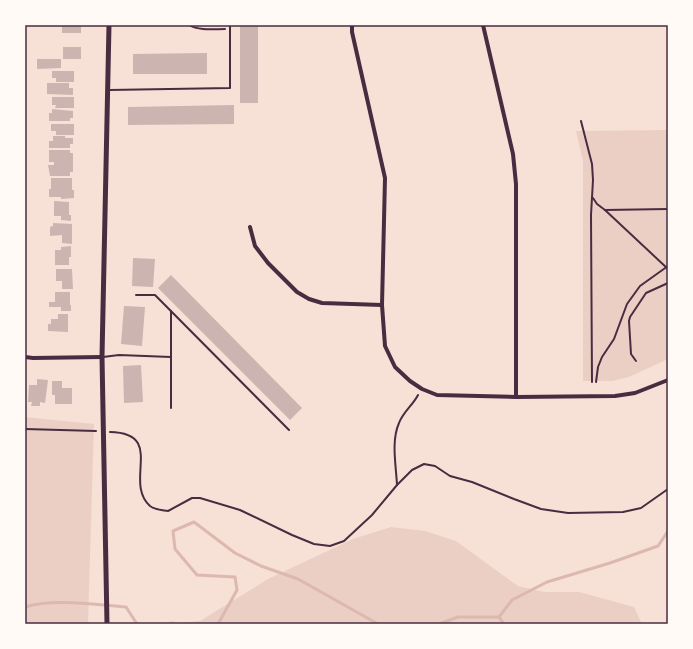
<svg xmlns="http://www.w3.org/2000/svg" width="693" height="649" viewBox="0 0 693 649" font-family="'Exo 2',sans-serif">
<rect width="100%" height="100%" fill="#f7e1d7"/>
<g fill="#ebcfc5">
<path d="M 668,130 L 668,359 L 629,377 L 612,381 L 583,381 L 583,161 L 576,131 Z"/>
<path d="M 25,417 L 94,424 L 88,624 L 25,624 Z"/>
<path d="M 391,527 L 425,531 L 456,541 L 518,586 L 544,592 L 579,592 L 634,607 L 642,624 L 160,624 L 172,621 L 179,623 L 200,621 L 268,579 L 353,539 Z"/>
</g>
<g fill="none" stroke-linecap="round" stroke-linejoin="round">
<g stroke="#dcb8b0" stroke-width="3">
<path d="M 25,607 C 54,598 96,605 126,607 L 137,624"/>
<path d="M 499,617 L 512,600 L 547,582 L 610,563 L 658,546 L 668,531"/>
<path d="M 499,617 L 504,624"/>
<path d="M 218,624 L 237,590 L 235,577 L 197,575 L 175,549 L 173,531 L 194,522 L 235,553 L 261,566 L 298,579 L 378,624"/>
<path d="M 439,624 L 458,617 L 499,617"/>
</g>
</g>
<g fill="#ccb4b1">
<rect x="62" y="25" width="19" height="8"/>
<rect x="240" y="25" width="18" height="78"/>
<rect x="63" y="47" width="18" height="12"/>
<path d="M 207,53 L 207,74 L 133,74 L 133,54 Z"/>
<path d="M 37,59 L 61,59 L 61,68 L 37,69 Z"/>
<path d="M 52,71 L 74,71 L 74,82 L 56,82 L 56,78 L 52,78 Z"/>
<path d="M 47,83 L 69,83 L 69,88 L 73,88 L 73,95 L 47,94 Z"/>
<path d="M 52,97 L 74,97 L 74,108 L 55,108 L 56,105 L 52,105 Z"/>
<path d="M 234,105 L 234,124 L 128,125 L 128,107 Z"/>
<path d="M 52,109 L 73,111 L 73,118 L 70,118 L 70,121 L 49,121 L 49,113 L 52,113 Z"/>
<path d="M 51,124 L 74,124 L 74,135 L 56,135 L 56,131 L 51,131 Z"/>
<path d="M 53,136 L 65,136 L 65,138 L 73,138 L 73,144 L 70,144 L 70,148 L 49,148 L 49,141 L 53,141 Z"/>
<path d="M 49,150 L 70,150 L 70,153 L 73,153 L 73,172 L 70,172 L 70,176 L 50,176 L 48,165 L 54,165 L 54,162 L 49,162 Z"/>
<path d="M 51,178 L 72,178 L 72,190 L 74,190 L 74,198 L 61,199 L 61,197 L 49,197 L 49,189 L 51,189 Z"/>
<path d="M 54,201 L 69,202 L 69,215 L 71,215 L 71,221 L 61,220 L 61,216 L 54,216 Z"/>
<path d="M 53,223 L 72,224 L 72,244 L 62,243 L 62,235 L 50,236 L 50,227 L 53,226 Z"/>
<path d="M 71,246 L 71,257 L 69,257 L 69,265 L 55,265 L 55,250 L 61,250 L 61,247 Z"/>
<path d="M 133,258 L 155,259 L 153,287 L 132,286 Z"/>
<path d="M 56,269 L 72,269 L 73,289 L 62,289 L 62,281 L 56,281 Z"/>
<path d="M 171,275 L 302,408 L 290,420 L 158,288 Z"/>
<path d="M 55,292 L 70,292 L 70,305 L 71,305 L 71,311 L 61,311 L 61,307 L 49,307 L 49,302 L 55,302 Z"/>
<path d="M 124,306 L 145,307 L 142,346 L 121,344 Z"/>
<path d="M 58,314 L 68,314 L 68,332 L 48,331 L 48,324 L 51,324 L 51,319 L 58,319 Z"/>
<path d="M 141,365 L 143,402 L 124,403 L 123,366 Z"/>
<path d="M 37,379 L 48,380 L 45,403 L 40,402 L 40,406 L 31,406 L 32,402 L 28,402 L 29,385 L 37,385 Z"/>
<path d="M 52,381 L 62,381 L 62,388 L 72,388 L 72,404 L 55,404 L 55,395 L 52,395 Z"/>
</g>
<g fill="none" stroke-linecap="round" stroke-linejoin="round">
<g stroke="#4a2c40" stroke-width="2">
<path d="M 189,25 C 199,31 214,29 225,29"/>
<path d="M 581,121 L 592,164 L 593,180 L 591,215 L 592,382"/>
<path d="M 593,198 L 597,204 L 605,210"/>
<path d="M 668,209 L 605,210 L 668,269"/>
<path d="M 636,361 L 631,354 L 629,321 L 630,317 L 646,293 L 668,283"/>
<path d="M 596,382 L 598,367 L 602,357 L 614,339 L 627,304 L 640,286 L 668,266"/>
<path d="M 25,429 L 96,431"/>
<path d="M 110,432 C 166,433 123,482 150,506 C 155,510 162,510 168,511 L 192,498 L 200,498 L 240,510 L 292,535 L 314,544 L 330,546 L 344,541 L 372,515 L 397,485 L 412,470 L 424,464 L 435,466 L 450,476 L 472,482 L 514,499 L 541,509 L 568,513 L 623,512 L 641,508 L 668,489"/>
<path d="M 397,485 C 396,465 391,441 399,423 C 403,412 413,405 418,395"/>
</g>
<g stroke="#4a2c40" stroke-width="2">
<path d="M 109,90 L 230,88 L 230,25"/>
<path d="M 136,295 L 155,295 L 289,430"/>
<path d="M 171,311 L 171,408"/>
<path d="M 103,357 L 119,355 L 171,357"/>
</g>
<g stroke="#4a2c40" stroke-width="4">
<path d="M 352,25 L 352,32 L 385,178 L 382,305 L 385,346 L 395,367 L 410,381 L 422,389 L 437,395 L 516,397 L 615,396 L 635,393 L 668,380"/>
<path d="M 483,25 L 513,154 L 516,184 L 516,397"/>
<path d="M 250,227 L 255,246 L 268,263 L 297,292 L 309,299 L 322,303 L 382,305"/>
<path d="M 25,357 L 33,358 L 102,357"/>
</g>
<path stroke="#4a2c40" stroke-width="5" d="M 107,624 L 102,357 L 109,25"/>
</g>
<rect width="693" height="649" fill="none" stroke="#fffaf5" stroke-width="52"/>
<rect x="26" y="26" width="641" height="597" fill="none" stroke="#4a2c40" stroke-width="1.5"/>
</svg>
